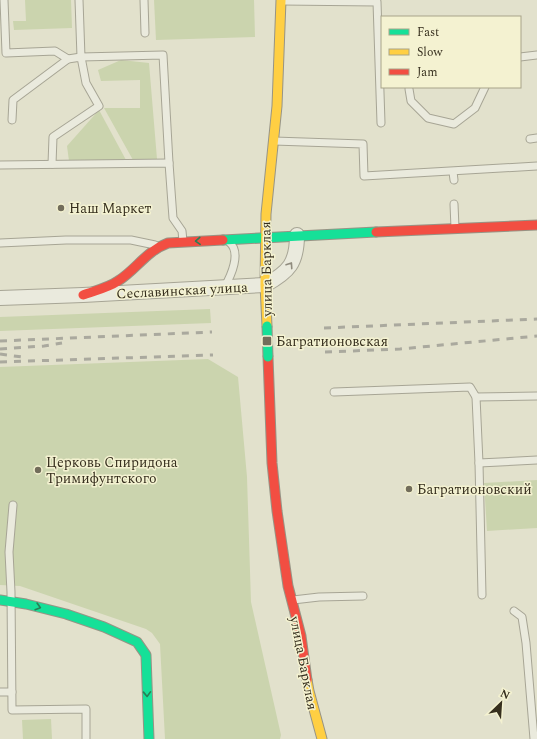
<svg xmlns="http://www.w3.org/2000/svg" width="537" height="739" viewBox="0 0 537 739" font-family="Spectral,serif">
<rect width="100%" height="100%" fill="#e2e1cc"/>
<g fill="#cbd4ae">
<path d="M 25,0 L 71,0 L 72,28 L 14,30 L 13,21 L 26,21 Z"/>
<path d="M 154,0 L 254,0 L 255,37 L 156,40 Z"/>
<path d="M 121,60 L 149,63 L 157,159 L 133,160 L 104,108 L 140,108 L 140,80 L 101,81 L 98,70 Z"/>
<path d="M 99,110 L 126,160 L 69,161 L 67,146 Z"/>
<path d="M 210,309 L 211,323 L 0,331 L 0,317 Z"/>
<path d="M 208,359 L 238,377 L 247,477 L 251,602 L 281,735 L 280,739 L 165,739 L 160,644 L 152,633 L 146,629 L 20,586 L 0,585 L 0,367 Z"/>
<path d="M 537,480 L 537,528 L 487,531 L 484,483 Z"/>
<path d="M 51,719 L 52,739 L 23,739 L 22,720 Z"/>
</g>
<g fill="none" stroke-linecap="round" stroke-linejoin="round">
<defs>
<g id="lane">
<path d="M 4,0 L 6,53 L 55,51 L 68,59"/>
<path d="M 79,0 L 81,57 L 163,55 L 169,163"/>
<path d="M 144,0 L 145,33"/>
<path d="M 281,1 L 377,2 L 381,123"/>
<path d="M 520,57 L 537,55"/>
<path d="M 409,89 L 411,101 L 428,118 L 454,124 L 475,108 L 485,87"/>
<path d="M 12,120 L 13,100 L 68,59 L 81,57 L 86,83 L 99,106 L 53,137 L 52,164"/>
<path d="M 530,139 L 537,138"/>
<path d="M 274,141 L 363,144 L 364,176 L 537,166"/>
<path d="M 0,165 L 169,163 L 173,218 L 182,231 L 183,241"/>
<path d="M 453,172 L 454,180"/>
<path d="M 454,204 L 455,228"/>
<path d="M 0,243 L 66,240 L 131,240 L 155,245"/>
<path d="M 224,288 C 231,276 242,252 229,242"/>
<path d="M 334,392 L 470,387 L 476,397 L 479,463 L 482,595"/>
<path d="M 476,397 L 537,396"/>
<path d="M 479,463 L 537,460"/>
<path d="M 13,505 L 9,552 L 11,592 L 12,710 L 86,709 L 86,739"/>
<path d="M 293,600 L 319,597 L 363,596"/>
<path d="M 514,611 L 522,617 L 526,643 L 534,739"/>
<path d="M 0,692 L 12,692"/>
</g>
<path id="street" d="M 0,298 L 83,295 L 265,285 C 289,272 297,263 297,235"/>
<g id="fast">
<path d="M 223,240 L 376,232"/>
<path d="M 0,600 L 26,604 L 66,614 L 104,627 L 137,642 L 146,655 L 149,739"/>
</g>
<g id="slow">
<path d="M 267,326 L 265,285 L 266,214 L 277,106 L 281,0"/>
<path d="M 307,680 L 309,691 L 322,739"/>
</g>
<g id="jam">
<path d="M 376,232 L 537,225"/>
<path d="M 83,295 C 94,291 108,288 118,281 C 137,269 146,251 168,243 L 223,240"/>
<path d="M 268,357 L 272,463 L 277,511 L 288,586 L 301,636 L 307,680"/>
</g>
</defs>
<use href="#lane" stroke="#a7a595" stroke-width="9"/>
<use href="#street" stroke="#a7a595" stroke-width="16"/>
<use href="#fast" stroke="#979485" stroke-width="11"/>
<use href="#slow" stroke="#979485" stroke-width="11"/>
<use href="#jam" stroke="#979485" stroke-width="11"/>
<use href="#lane" stroke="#eaeadd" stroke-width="7"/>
<use href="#street" stroke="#eaeadd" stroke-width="14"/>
<use href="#fast" stroke="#16e098" stroke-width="9"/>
<use href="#slow" stroke="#ffcf43" stroke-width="9"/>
<use href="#jam" stroke="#f24e42" stroke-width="9"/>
<g stroke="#aaa99e" stroke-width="3" stroke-dasharray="7 7" stroke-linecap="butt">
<path d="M 324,328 L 537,319"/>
<path d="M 0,341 L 212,332"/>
<path d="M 0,349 L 44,346 L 62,343"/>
<path d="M 325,352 L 400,349 L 537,336"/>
<path d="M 0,354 L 22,357"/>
<path d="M 0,362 L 213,355"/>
</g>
<defs>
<path id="fast-bridge" d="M 267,326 L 268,357"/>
</defs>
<use href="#fast-bridge" stroke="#979485" stroke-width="11" stroke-linecap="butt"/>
<use href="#fast-bridge" stroke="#16e098" stroke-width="9"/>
</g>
<defs><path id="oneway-chevron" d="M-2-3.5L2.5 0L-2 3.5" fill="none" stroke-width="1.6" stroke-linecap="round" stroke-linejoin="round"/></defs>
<g stroke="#287f55">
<use href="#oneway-chevron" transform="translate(198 241) rotate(177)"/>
<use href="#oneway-chevron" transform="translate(38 607) rotate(16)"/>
<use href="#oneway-chevron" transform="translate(147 694) rotate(88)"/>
</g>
<use stroke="#908c7e" href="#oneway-chevron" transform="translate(290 265) rotate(-56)"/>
<g fill="#726d5b" stroke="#f4f2d1" stroke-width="1.5">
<circle cx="61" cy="208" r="4"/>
<rect x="262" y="336" width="10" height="10" rx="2"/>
<circle cx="38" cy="470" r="4"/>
<circle cx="409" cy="489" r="4"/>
</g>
<g text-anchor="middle" stroke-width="3" stroke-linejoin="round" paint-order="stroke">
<g font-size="14" fill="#362f1e" stroke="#f4f2d1" text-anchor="start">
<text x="69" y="213">Наш Маркет</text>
<text x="276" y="346">Багратионовская</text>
<text x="46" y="467">Церковь Спиридона<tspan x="46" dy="16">Тримифунтского</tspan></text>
<text x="417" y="494">Багратионовский</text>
</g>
<g font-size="14" fill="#362f1e" stroke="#f4f2d1">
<text transform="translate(266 269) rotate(-91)" y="5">улица Барклая</text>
<text transform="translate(182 290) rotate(-3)" y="5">Сеславинская улица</text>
<text transform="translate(304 663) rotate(79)" y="5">улица Барклая</text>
</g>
</g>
<rect x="381" y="16" width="140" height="72" fill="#f4f2d1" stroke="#a8a489"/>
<rect x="389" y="29" width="20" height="6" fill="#16e098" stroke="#a8a489"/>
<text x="417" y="36" font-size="12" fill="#362f1e">Fast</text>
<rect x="389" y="49" width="20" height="6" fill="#ffcf43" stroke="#a8a489"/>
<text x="417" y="56" font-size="12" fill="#362f1e">Slow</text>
<rect x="389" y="69" width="20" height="6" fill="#f24e42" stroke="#a8a489"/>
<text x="417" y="76" font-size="12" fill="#362f1e">Jam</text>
<g transform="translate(501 703) rotate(25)" stroke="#f4f2d1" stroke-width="3" paint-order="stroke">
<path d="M0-3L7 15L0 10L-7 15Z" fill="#362f1e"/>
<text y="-6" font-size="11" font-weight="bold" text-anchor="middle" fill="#362f1e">N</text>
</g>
</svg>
